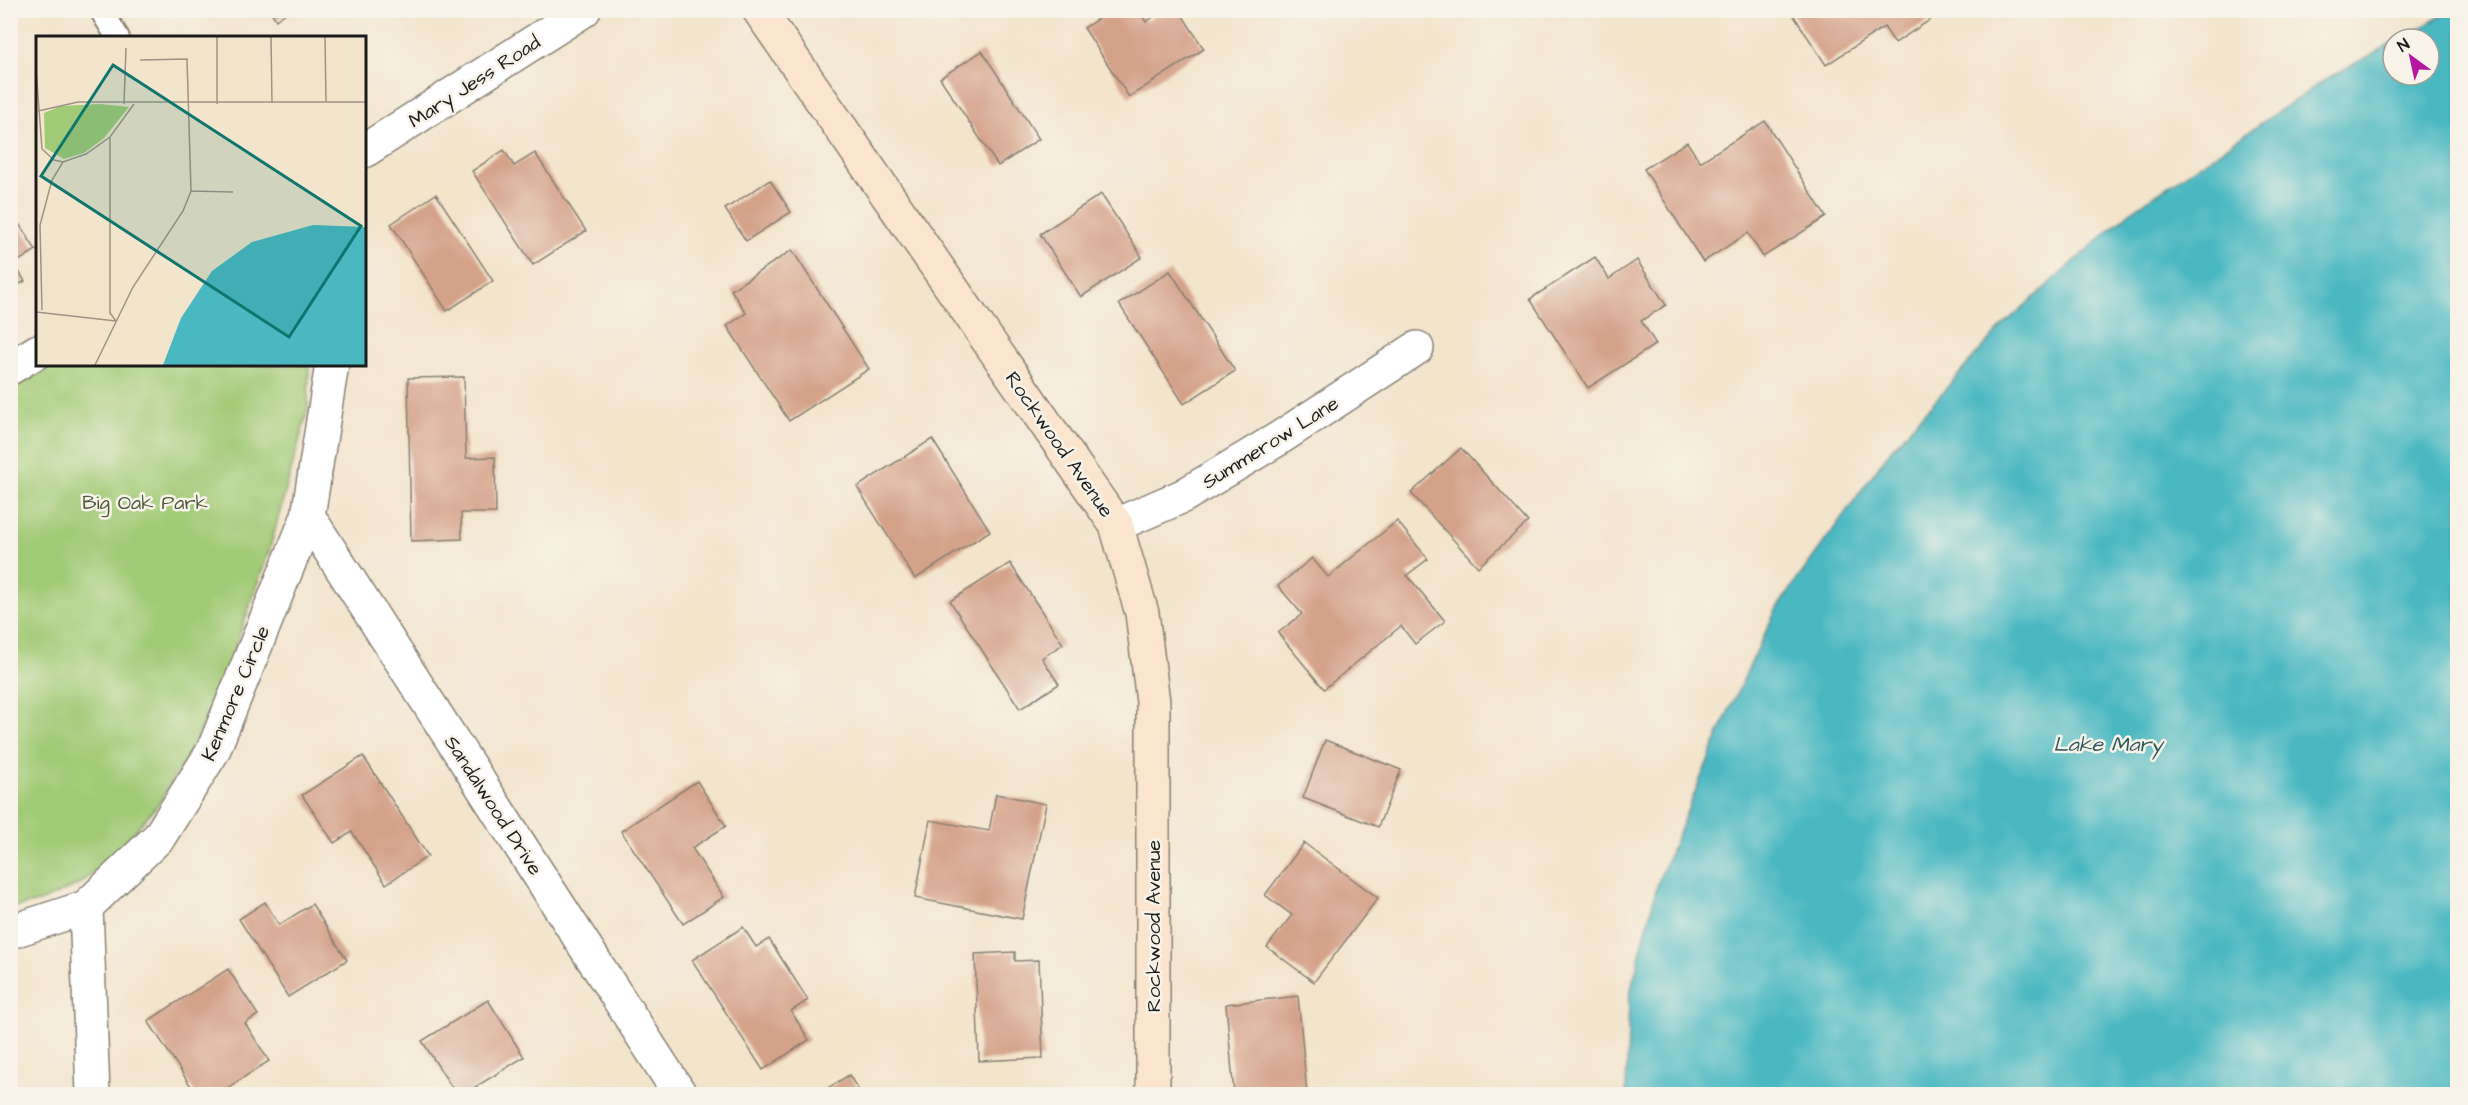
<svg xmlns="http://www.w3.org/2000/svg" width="2468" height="1105" viewBox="0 0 2468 1105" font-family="'Architects Daughter',sans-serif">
<rect width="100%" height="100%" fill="#f7f3e8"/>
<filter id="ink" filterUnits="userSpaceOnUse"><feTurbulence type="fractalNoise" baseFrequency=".0167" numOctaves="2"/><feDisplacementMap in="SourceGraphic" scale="12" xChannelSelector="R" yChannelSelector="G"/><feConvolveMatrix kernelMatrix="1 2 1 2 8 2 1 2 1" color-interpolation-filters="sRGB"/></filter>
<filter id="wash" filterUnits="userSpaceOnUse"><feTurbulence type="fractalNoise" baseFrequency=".008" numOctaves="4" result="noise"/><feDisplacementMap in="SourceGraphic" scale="24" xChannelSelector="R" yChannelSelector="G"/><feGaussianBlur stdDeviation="1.35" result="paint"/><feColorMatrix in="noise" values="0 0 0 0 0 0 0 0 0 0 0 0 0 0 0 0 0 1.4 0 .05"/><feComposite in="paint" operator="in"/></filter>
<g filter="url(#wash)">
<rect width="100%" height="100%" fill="#f3e4cc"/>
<path fill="#a1ca76" stroke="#5e7349" stroke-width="1.5" d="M 38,364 L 309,365 L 308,409 L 269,551 L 231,659 L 193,746 L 159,803 L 116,853 L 81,883 L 42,901 L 11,908 L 11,381 Z"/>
<path fill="#49b8c1" stroke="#326a6e" stroke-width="1.5" d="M 2452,10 L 2458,11 L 2457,1094 L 1626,1094 L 1629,998 L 1658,882 L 1728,712 L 1777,608 L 1889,452 L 2003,325 L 2130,212 L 2328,78 L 2393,43 L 2393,75 L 2429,75 L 2429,39 L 2400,39 Z"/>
<g id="blocks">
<g fill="#d4a189">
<path d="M 270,10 L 290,10 L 276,20 Z"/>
<path d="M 1111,10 L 1139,10 L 1146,22 L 1164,10 L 1179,10 L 1204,49 L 1129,97 L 1084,28 Z"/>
<path d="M 1790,10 L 1937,10 L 1939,14 L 1895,43 L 1884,27 L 1826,65 Z"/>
<path d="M 982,51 L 1039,139 L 998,166 L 940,78 Z"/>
<path d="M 1765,121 L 1826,217 L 1763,257 L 1748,233 L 1703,262 L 1644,169 L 1687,142 L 1700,162 Z"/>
<path d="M 504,150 L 514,166 L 535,153 L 586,231 L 533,265 L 472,171 Z"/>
<path d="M 770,180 L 791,212 L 746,241 L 725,209 Z"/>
<path d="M 436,194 L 493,281 L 447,311 L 391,224 Z"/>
<path d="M 1101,194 L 1142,257 L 1081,297 L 1040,234 Z"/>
<path d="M 10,210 L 36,250 L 14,264 L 25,281 L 10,290 Z"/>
<path d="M 792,250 L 869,369 L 789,421 L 727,326 L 746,313 L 731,290 Z"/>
<path d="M 1595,257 L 1609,279 L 1637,260 L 1666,305 L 1641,321 L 1656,344 L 1588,388 L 1530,299 Z"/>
<path d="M 1170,271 L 1235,371 L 1184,404 L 1119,304 Z"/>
<path d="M 464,377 L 466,458 L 495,457 L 496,513 L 461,513 L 462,539 L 411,541 L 408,378 Z"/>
<path d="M 932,439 L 990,531 L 915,579 L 857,487 Z"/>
<path d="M 1461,448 L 1528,522 L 1478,567 L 1411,493 Z"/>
<path d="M 1397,521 L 1428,559 L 1407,575 L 1445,621 L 1415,644 L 1401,626 L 1324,689 L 1278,633 L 1302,614 L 1278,586 L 1312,558 L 1328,577 Z"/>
<path d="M 1010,563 L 1063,644 L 1042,658 L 1059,684 L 1020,709 L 950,601 Z"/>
<path d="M 1325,740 L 1401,770 L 1378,827 L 1303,798 Z"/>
<path d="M 363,756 L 428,856 L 386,884 L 352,832 L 334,843 L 302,795 Z"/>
<path d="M 697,781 L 726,826 L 692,848 L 724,897 L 683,924 L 621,831 Z"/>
<path d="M 996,794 L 1046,804 L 1022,919 L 915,898 L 930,820 L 989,831 Z"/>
<path d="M 1304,843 L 1378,898 L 1314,982 L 1267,947 L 1292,915 L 1265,895 Z"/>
<path d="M 265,902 L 279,925 L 312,904 L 347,960 L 288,997 L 239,919 Z"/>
<path d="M 743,927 L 756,947 L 769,939 L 808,1000 L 791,1011 L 809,1040 L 763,1070 L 692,960 Z"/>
<path d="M 1015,952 L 1015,961 L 1039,960 L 1043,1058 L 979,1061 L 975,954 Z"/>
<path d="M 228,969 L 258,1015 L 245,1023 L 269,1061 L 218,1094 L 196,1094 L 148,1021 Z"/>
<path d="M 1298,996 L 1307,1094 L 1234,1094 L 1226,1004 Z"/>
<path d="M 488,1000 L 524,1057 L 464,1094 L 456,1094 L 422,1041 Z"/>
<path d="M 849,1075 L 861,1094 L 818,1094 Z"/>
</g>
</g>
</g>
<g filter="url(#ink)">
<use href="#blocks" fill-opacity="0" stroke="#888074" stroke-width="1.5"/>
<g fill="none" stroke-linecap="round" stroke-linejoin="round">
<defs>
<path id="lane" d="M 101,10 L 118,38"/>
<g id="street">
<path d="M 364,151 L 584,10"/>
<path d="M 10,368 L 38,351"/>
<path d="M 308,516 L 680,1094"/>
<path d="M 1116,525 L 1183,496 L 1278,439 L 1417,348"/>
<path d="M 86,907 L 93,1094"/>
<path d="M 10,932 L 86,907 L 159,837 L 213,751 L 308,516 L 332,364"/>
</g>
<path id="secondary" d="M 759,10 L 1116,525 L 1142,613 L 1153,702 L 1153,1094"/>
</defs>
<use href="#lane" stroke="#888074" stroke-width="26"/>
<use href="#street" stroke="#888074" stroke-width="36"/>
<use href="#secondary" stroke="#888074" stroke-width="36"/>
<use href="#lane" stroke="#fff" stroke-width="22"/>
<use href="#street" stroke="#fff" stroke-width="33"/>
<use href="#secondary" stroke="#fbe5cf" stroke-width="33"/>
</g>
</g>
<g text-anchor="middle" stroke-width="5" stroke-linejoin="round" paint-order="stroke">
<g font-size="20" fill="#1c1c1c" stroke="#f7f3e8">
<text transform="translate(474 81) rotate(-33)" y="7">Mary Jess Road</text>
<text transform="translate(1270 442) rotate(-32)" y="7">Summerow Lane</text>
<text transform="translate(1060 444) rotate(55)" y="7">Rockwood Avenue</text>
<text transform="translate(235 693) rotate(-67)" y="7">Kenmore Circle</text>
<text transform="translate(494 805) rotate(57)" y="7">Sandalwood Drive</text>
<text transform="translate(1153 926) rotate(-90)" y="7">Rockwood Avenue</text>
</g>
<g font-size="20" fill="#4b593c" stroke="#f7f3e8">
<text x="145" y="509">Big Oak Park</text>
</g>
<g font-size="21" font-style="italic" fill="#2e5a5e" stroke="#f7f3e8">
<text x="2108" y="751">Lake Mary</text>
</g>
</g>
<g transform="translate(36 36)">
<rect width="330" height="330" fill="#f3e4cc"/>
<path d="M 64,68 L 93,71 L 68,102 L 48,117 L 28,123 L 9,112 L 8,77 L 25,70 Z" fill="#a1ca76"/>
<path d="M 277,189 L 330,191 L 330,329 L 127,329 L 145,282 L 176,235 L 216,206 Z" fill="#49b8c1"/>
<path fill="none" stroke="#9d9486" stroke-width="1.5" d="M 181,1 L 181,68M 235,1 L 236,67M 289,1 L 290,66M 0,33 L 6,113 L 18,124 L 27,126 L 50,118 L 74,101 L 98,68M 88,68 L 90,12M 2,75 L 42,66 L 330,66M 74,101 L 74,277 L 80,285M 155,155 L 197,156M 6,274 L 4,189 L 16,144 L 27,126M 0,276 L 80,285M 59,329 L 97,251 L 147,175 L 155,155 L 151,23 L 104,24"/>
<path fill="#0f766e" fill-opacity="0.15" stroke="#0f766e" stroke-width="3" d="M 77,29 L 325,190 L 253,301 L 5,140 Z"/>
<rect width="330" height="330" fill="none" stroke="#1c1c1c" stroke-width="3"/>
</g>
<rect width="2468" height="1105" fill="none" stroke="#f7f3e8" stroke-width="36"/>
<g transform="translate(2411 57) rotate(327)"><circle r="28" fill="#f7f3e8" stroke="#9f9d96" stroke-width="1.5"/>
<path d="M0-4.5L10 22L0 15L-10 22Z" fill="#b5179e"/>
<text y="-9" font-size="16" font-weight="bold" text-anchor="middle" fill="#1c1c1c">N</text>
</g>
</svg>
